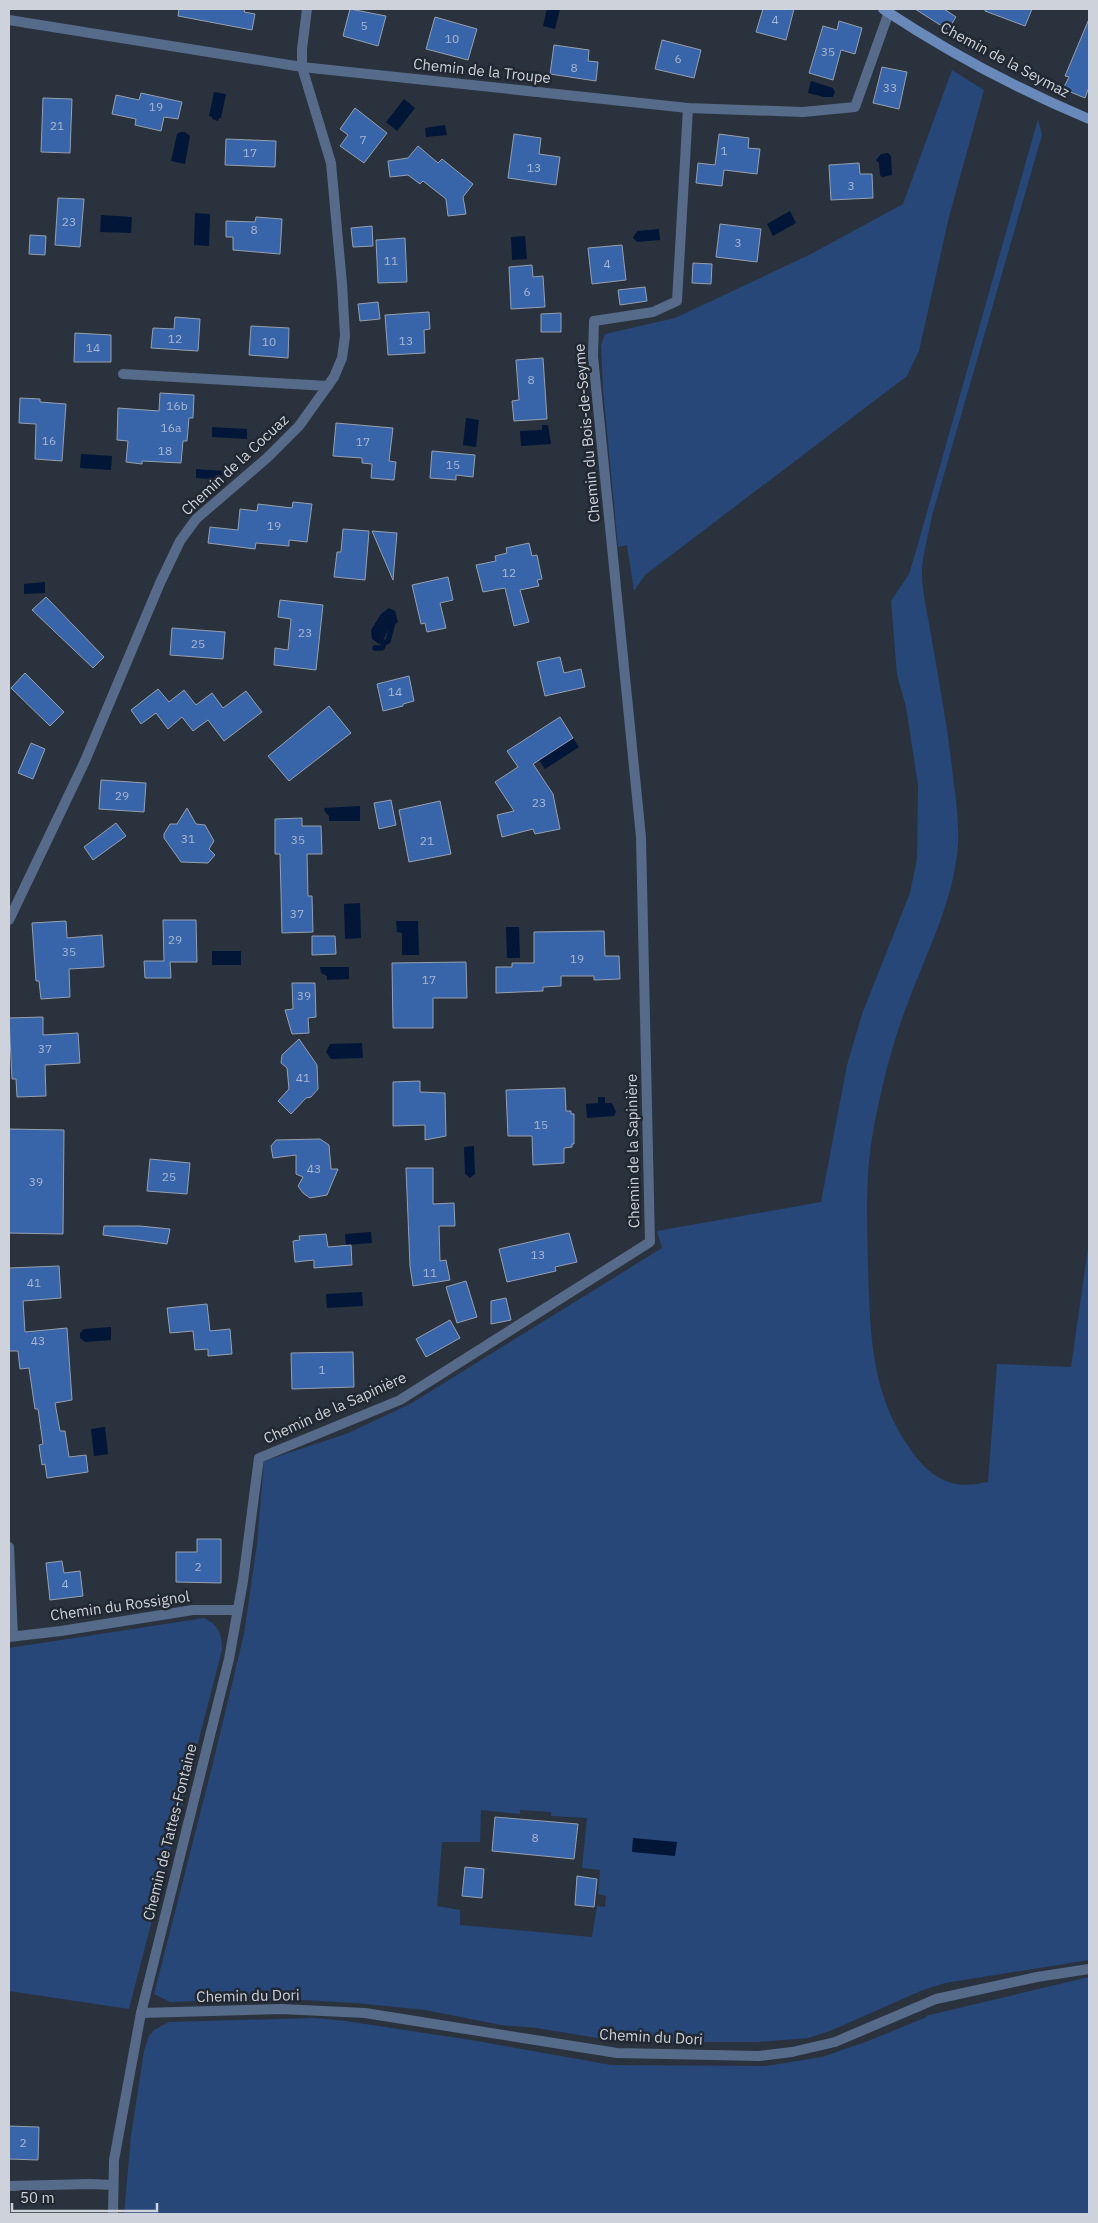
<svg xmlns="http://www.w3.org/2000/svg" width="1098" height="2223" viewBox="0 0 1098 2223" font-family="'IBM Plex Sans',sans-serif">
<rect width="100%" height="100%" fill="#2a323d"/>
<g fill="#264778" fill-rule="evenodd">
<path d="M 952,70 L 984,90 L 949,217 L 919,351 L 907,376 L 645,575 L 634,591 L 627,545 L 618,547 L 603,389 L 601,345 L 605,334 L 675,318 L 809,255 L 903,204 Z"/>
<path d="M 1038,119 L 1042,135 L 932,516 C 929,534 922,554 922,573 C 922,593 928,615 931,635 C 939,682 948,729 953,776 C 956,799 959,822 958,845 C 954,900 928,949 909,1000 C 893,1040 882,1084 874,1127 C 865,1172 867,1217 868,1264 C 870,1330 870,1394 911,1450 C 922,1466 936,1480 956,1484 C 967,1486 977,1484 988,1482 L 997,1364 L 1071,1367 L 1089,1241 L 1089,1960 L 945,1983 L 923,1990 L 830,2031 L 808,2038 L 758,2042 L 622,2042 L 537,2028 L 501,2025 L 425,2010 L 356,2003 L 267,1998 L 170,2002 L 154,1994 L 212,1767 L 244,1634 L 257,1544 L 264,1461 L 346,1434 L 410,1404 L 662,1248 L 657,1231 L 821,1202 L 847,1065 L 862,1014 L 910,893 L 917,859 L 918,785 L 906,707 L 897,675 L 891,601 L 909,574 L 916,551 ZM 481,1810 L 520,1814 L 520,1810 L 551,1812 L 551,1816 L 587,1818 L 582,1868 L 600,1870 L 598,1894 L 606,1896 L 605,1907 L 597,1906 L 592,1937 L 460,1925 L 460,1910 L 437,1906 L 442,1842 L 480,1842 Z"/>
<path d="M 204,1618 C 219,1625 222,1635 222,1650 L 129,2009 L 9,1991 L 9,1648 Z"/>
<path d="M 1089,1977 L 1089,2214 L 124,2214 L 131,2136 L 144,2051 L 149,2036 L 154,2030 L 169,2022 L 314,2018 L 346,2021 L 477,2041 L 611,2065 L 766,2066 L 822,2057 L 868,2041 L 927,2017 L 925,2016 Z"/>
</g>
<g fill="#021638">
<path d="M 547,9 L 560,9 L 555,29 L 543,26 Z"/>
<path d="M 811,81 L 833,88 L 835,92 L 833,97 L 824,97 L 808,93 Z"/>
<path d="M 214,92 L 226,94 L 221,118 L 219,118 L 218,121 L 212,119 L 212,117 L 209,116 Z"/>
<path d="M 404,99 L 415,108 L 397,131 L 386,122 Z"/>
<path d="M 445,125 L 447,135 L 426,137 L 425,128 Z"/>
<path d="M 181,132 L 185,132 L 190,136 L 185,164 L 171,161 L 177,134 Z"/>
<path d="M 888,153 L 891,156 L 892,175 L 882,177 L 880,175 L 879,163 L 876,160 L 881,154 Z"/>
<path d="M 790,211 L 796,223 L 773,236 L 767,224 Z"/>
<path d="M 195,213 L 210,214 L 209,246 L 194,245 Z"/>
<path d="M 101,215 L 132,217 L 131,233 L 100,232 Z"/>
<path d="M 659,229 L 660,240 L 637,242 L 633,238 L 637,231 Z"/>
<path d="M 525,236 L 527,259 L 512,260 L 511,237 Z"/>
<path d="M 466,418 L 479,420 L 476,447 L 463,445 Z"/>
<path d="M 542,425 L 548,425 L 551,444 L 521,446 L 520,431 L 542,430 Z"/>
<path d="M 212,427 L 247,429 L 247,439 L 212,437 Z"/>
<path d="M 81,454 L 112,456 L 111,470 L 80,468 Z"/>
<path d="M 196,469 L 224,471 L 223,480 L 196,478 Z"/>
<path d="M 45,582 L 45,593 L 24,594 L 24,584 Z"/>
<path d="M 389,608 L 395,611 L 398,622 L 388,630 L 382,643 L 379,644 L 372,639 L 371,630 L 381,614 Z"/>
<path d="M 573,738 L 579,747 L 545,769 L 537,757 L 554,750 Z"/>
<path d="M 360,806 L 360,821 L 329,821 L 329,816 L 325,812 L 324,808 Z"/>
<path d="M 360,903 L 361,938 L 345,939 L 344,904 Z"/>
<path d="M 396,921 L 418,921 L 419,955 L 402,955 L 402,933 L 397,932 Z"/>
<path d="M 506,927 L 519,927 L 520,958 L 507,958 Z"/>
<rect x="212" y="951" width="29" height="14"/>
<path d="M 320,967 L 349,967 L 349,979 L 327,980 L 327,976 L 321,973 Z"/>
<path d="M 362,1043 L 363,1058 L 331,1059 L 326,1052 L 330,1044 Z"/>
<path d="M 598,1097 L 605,1097 L 605,1103 L 612,1103 L 616,1112 L 614,1116 L 587,1118 L 586,1104 L 598,1103 Z"/>
<path d="M 474,1146 L 475,1174 L 470,1178 L 465,1174 L 464,1147 Z"/>
<path d="M 371,1232 L 372,1243 L 346,1245 L 345,1234 Z"/>
<path d="M 362,1292 L 363,1306 L 327,1308 L 326,1294 Z"/>
<path d="M 111,1327 L 111,1340 L 85,1342 L 80,1338 L 80,1333 L 84,1329 Z"/>
<path d="M 105,1427 L 108,1454 L 94,1456 L 91,1429 Z"/>
<path d="M 633,1838 L 677,1842 L 675,1856 L 632,1852 Z"/>
</g>
<g fill="none" stroke-linecap="round" stroke-linejoin="round">
<path stroke="#021638" stroke-width="5.5" d="M 375,648 L 382,648 L 384,643 L 388,641 L 392,626"/>
</g>
<g fill="#3865aa" stroke="#969fad">
<path d="M 179,9 L 245,9 L 244,12 L 255,14 L 252,30 L 178,16 Z"/>
<path d="M 350,9 L 386,16 L 378,46 L 343,36 Z"/>
<path d="M 763,9 L 794,9 L 786,40 L 756,32 Z"/>
<path d="M 915,9 L 944,9 L 956,17 L 948,30 Z"/>
<path d="M 985,9 L 1032,9 L 1025,26 L 985,11 Z"/>
<path d="M 435,17 L 477,29 L 468,60 L 426,49 Z"/>
<path d="M 1089,19 L 1089,87 L 1085,98 L 1063,89 L 1069,77 L 1065,76 Z"/>
<path d="M 839,21 L 862,28 L 855,54 L 841,50 L 833,80 L 809,73 L 823,26 L 837,30 Z"/>
<path d="M 662,40 L 701,50 L 694,78 L 655,69 Z"/>
<path d="M 554,45 L 589,50 L 588,61 L 598,62 L 596,81 L 550,74 Z"/>
<path d="M 882,67 L 907,72 L 899,109 L 873,103 Z"/>
<path d="M 141,93 L 182,102 L 178,119 L 164,117 L 161,131 L 135,125 L 136,119 L 112,114 L 116,95 L 139,100 Z"/>
<path d="M 43,98 L 72,99 L 70,153 L 41,152 Z"/>
<path d="M 355,108 L 387,133 L 364,163 L 340,146 L 348,135 L 340,129 Z"/>
<path d="M 514,134 L 541,138 L 539,154 L 560,157 L 556,185 L 508,178 Z"/>
<path d="M 719,134 L 749,138 L 748,148 L 760,149 L 757,174 L 724,170 L 722,186 L 696,183 L 698,163 L 715,165 Z"/>
<path d="M 226,139 L 276,141 L 275,167 L 225,165 Z"/>
<path d="M 418,146 L 438,163 L 442,159 L 473,184 L 463,197 L 466,214 L 448,216 L 446,199 L 423,181 L 420,184 L 408,175 L 390,177 L 388,161 L 408,158 Z"/>
<path d="M 859,163 L 860,174 L 872,174 L 873,198 L 831,200 L 829,165 Z"/>
<path d="M 58,198 L 84,199 L 80,247 L 55,245 Z"/>
<path d="M 256,217 L 282,219 L 280,254 L 233,250 L 233,237 L 226,237 L 226,221 L 255,222 Z"/>
<path d="M 720,224 L 761,229 L 757,262 L 716,257 Z"/>
<path d="M 372,226 L 373,246 L 353,247 L 351,228 Z"/>
<path d="M 30,235 L 46,236 L 45,255 L 29,254 Z"/>
<path d="M 405,238 L 407,282 L 378,283 L 376,240 Z"/>
<path d="M 622,245 L 626,280 L 592,284 L 588,248 Z"/>
<path d="M 693,263 L 712,264 L 711,284 L 692,283 Z"/>
<path d="M 532,265 L 533,277 L 543,276 L 545,307 L 511,309 L 509,267 Z"/>
<path d="M 645,287 L 647,301 L 620,305 L 618,290 Z"/>
<path d="M 378,302 L 380,319 L 360,321 L 358,304 Z"/>
<path d="M 429,312 L 430,329 L 424,330 L 425,353 L 388,355 L 385,315 Z"/>
<path d="M 561,313 L 561,332 L 541,332 L 541,314 Z"/>
<path d="M 175,317 L 200,319 L 198,351 L 151,348 L 153,328 L 174,329 Z"/>
<path d="M 251,326 L 289,328 L 288,358 L 249,355 Z"/>
<path d="M 75,333 L 111,335 L 111,362 L 74,362 Z"/>
<path d="M 543,358 L 547,419 L 514,421 L 512,401 L 519,400 L 516,360 Z"/>
<path d="M 160,393 L 194,395 L 193,418 L 189,418 L 187,441 L 183,441 L 181,463 L 142,461 L 142,464 L 126,462 L 128,441 L 117,440 L 118,408 L 159,411 Z"/>
<path d="M 20,398 L 40,399 L 40,402 L 66,404 L 62,461 L 35,459 L 36,424 L 19,423 Z"/>
<path d="M 336,423 L 393,428 L 389,461 L 396,462 L 394,480 L 371,478 L 372,464 L 362,463 L 362,458 L 333,456 Z"/>
<path d="M 432,451 L 475,455 L 473,477 L 456,475 L 456,480 L 430,478 Z"/>
<path d="M 293,502 L 312,504 L 307,542 L 289,540 L 289,546 L 256,543 L 255,549 L 208,543 L 210,527 L 238,530 L 240,509 L 257,511 L 258,504 L 292,508 Z"/>
<path d="M 343,529 L 369,531 L 365,580 L 334,577 L 337,552 L 341,552 Z"/>
<path d="M 372,531 L 397,533 L 393,580 Z"/>
<path d="M 529,543 L 532,556 L 537,555 L 542,579 L 537,580 L 539,586 L 520,590 L 529,622 L 514,626 L 505,588 L 483,592 L 476,565 L 496,561 L 495,556 L 507,553 L 506,548 Z"/>
<path d="M 448,577 L 453,600 L 440,603 L 446,628 L 427,632 L 425,623 L 421,624 L 412,585 Z"/>
<path d="M 46,597 L 104,657 L 93,668 L 32,610 Z"/>
<path d="M 280,600 L 323,605 L 316,670 L 274,665 L 275,648 L 288,650 L 291,619 L 278,617 Z"/>
<path d="M 172,628 L 225,632 L 223,659 L 170,655 Z"/>
<path d="M 560,657 L 564,673 L 581,669 L 585,687 L 545,696 L 537,662 Z"/>
<path d="M 25,673 L 64,712 L 50,726 L 11,688 Z"/>
<path d="M 409,676 L 414,701 L 403,704 L 403,706 L 383,711 L 377,684 Z"/>
<path d="M 158,689 L 169,702 L 184,690 L 196,705 L 212,693 L 223,708 L 246,691 L 262,712 L 224,741 L 208,720 L 193,731 L 182,717 L 168,729 L 156,713 L 141,724 L 131,710 Z"/>
<path d="M 329,706 L 351,733 L 289,781 L 268,756 Z"/>
<path d="M 560,717 L 573,738 L 533,764 L 553,794 L 560,829 L 535,834 L 533,829 L 502,837 L 497,815 L 514,811 L 495,782 L 518,767 L 507,751 Z"/>
<path d="M 31,743 L 45,749 L 33,779 L 18,773 Z"/>
<path d="M 101,780 L 146,783 L 144,812 L 99,809 Z"/>
<path d="M 391,800 L 396,825 L 379,829 L 374,803 Z"/>
<path d="M 440,801 L 451,854 L 409,862 L 399,810 Z"/>
<path d="M 187,808 L 196,824 L 205,825 L 214,841 L 209,849 L 215,855 L 208,863 L 181,862 L 164,838 L 164,834 L 170,824 L 177,824 Z"/>
<path d="M 302,818 L 302,826 L 321,826 L 322,854 L 307,854 L 308,896 L 312,896 L 313,932 L 282,933 L 280,854 L 275,854 L 275,819 Z"/>
<path d="M 116,823 L 126,836 L 93,860 L 84,847 Z"/>
<path d="M 163,920 L 196,920 L 197,962 L 170,962 L 171,978 L 145,978 L 144,961 L 164,961 Z"/>
<path d="M 66,921 L 67,938 L 102,935 L 104,967 L 69,969 L 70,997 L 41,999 L 39,981 L 36,981 L 32,923 Z"/>
<path d="M 604,931 L 605,956 L 619,956 L 620,979 L 594,980 L 594,976 L 561,976 L 561,986 L 543,987 L 543,991 L 496,993 L 496,967 L 512,967 L 512,963 L 534,963 L 534,932 Z"/>
<path d="M 312,936 L 335,936 L 336,954 L 312,955 Z"/>
<path d="M 466,962 L 467,998 L 433,998 L 433,1028 L 393,1028 L 392,963 Z"/>
<path d="M 292,983 L 315,983 L 316,1017 L 308,1018 L 309,1033 L 292,1034 L 285,1010 L 293,1009 Z"/>
<path d="M 43,1017 L 43,1035 L 78,1033 L 80,1063 L 45,1065 L 46,1096 L 17,1097 L 16,1079 L 12,1079 L 9,1018 Z"/>
<path d="M 299,1039 L 317,1065 L 318,1089 L 311,1097 L 306,1098 L 291,1114 L 278,1101 L 289,1089 L 287,1068 L 281,1063 L 282,1055 Z"/>
<path d="M 420,1081 L 420,1092 L 445,1093 L 446,1136 L 425,1140 L 425,1125 L 393,1126 L 393,1082 Z"/>
<path d="M 565,1088 L 566,1111 L 571,1111 L 571,1114 L 574,1114 L 574,1144 L 572,1144 L 572,1147 L 564,1148 L 564,1163 L 533,1165 L 532,1136 L 508,1136 L 506,1090 Z"/>
<path d="M 9,1129 L 64,1130 L 63,1234 L 9,1233 Z"/>
<path d="M 320,1139 L 329,1145 L 331,1169 L 338,1169 L 327,1195 L 310,1198 L 303,1193 L 298,1186 L 303,1177 L 296,1174 L 296,1155 L 273,1158 L 271,1146 L 276,1140 Z"/>
<path d="M 150,1159 L 190,1163 L 187,1194 L 147,1191 Z"/>
<path d="M 406,1168 L 433,1168 L 433,1204 L 454,1203 L 455,1226 L 439,1226 L 440,1261 L 446,1260 L 450,1280 L 413,1286 L 410,1266 Z"/>
<path d="M 104,1226 L 140,1226 L 170,1229 L 167,1244 L 103,1235 Z"/>
<path d="M 569,1233 L 577,1262 L 555,1267 L 556,1271 L 507,1282 L 499,1249 Z"/>
<path d="M 326,1234 L 328,1247 L 351,1245 L 352,1265 L 314,1268 L 314,1260 L 295,1262 L 293,1241 L 300,1240 L 299,1236 Z"/>
<path d="M 59,1266 L 61,1298 L 23,1301 L 25,1332 L 67,1328 L 72,1400 L 55,1403 L 60,1431 L 65,1431 L 69,1457 L 86,1455 L 88,1472 L 47,1478 L 45,1464 L 42,1465 L 39,1445 L 43,1444 L 38,1409 L 35,1409 L 29,1368 L 20,1369 L 18,1351 L 9,1351 L 9,1268 Z"/>
<path d="M 466,1281 L 477,1317 L 457,1323 L 446,1287 Z"/>
<path d="M 506,1298 L 511,1320 L 491,1324 L 491,1301 Z"/>
<path d="M 207,1304 L 210,1331 L 230,1329 L 232,1354 L 208,1356 L 208,1349 L 195,1350 L 193,1331 L 170,1333 L 167,1308 Z"/>
<path d="M 450,1320 L 460,1338 L 426,1357 L 416,1339 Z"/>
<path d="M 353,1352 L 354,1387 L 292,1389 L 291,1353 Z"/>
<path d="M 197,1539 L 221,1539 L 221,1583 L 176,1582 L 176,1552 L 197,1552 Z"/>
<path d="M 62,1561 L 64,1573 L 80,1571 L 83,1596 L 50,1600 L 46,1563 Z"/>
<path d="M 495,1817 L 578,1824 L 574,1859 L 492,1851 Z"/>
<path d="M 465,1867 L 484,1869 L 482,1898 L 462,1896 Z"/>
<path d="M 577,1876 L 597,1879 L 594,1907 L 575,1905 Z"/>
<path d="M 9,2126 L 39,2127 L 38,2160 L 9,2159 Z"/>
</g>
<g fill="none" stroke-linecap="round" stroke-linejoin="round">
<g stroke="#566a89" stroke-width="10">
<path d="M 9,20 L 302,67 L 688,108 L 803,112 L 855,107 L 889,12"/>
<path d="M 123,374 L 328,386"/>
<path d="M 9,920 L 85,761 L 160,583 L 180,541 L 196,519 L 267,458 L 299,426 L 334,377 L 342,358 L 345,336 L 342,284 L 331,163 L 302,67 L 302,49 L 307,9"/>
<path d="M 9,1547 L 13,1636"/>
<path d="M 9,1637 L 61,1631 L 193,1610 L 237,1610"/>
<path d="M 141,2013 L 281,2009 L 365,2013 L 617,2053 L 759,2056 L 792,2052 L 835,2042 L 936,1999 L 1037,1977 L 1089,1969"/>
<path d="M 9,2186 L 90,2184 L 113,2185"/>
<path d="M 113,2214 L 114,2160 L 141,2013 L 229,1659 L 243,1581 L 259,1458 L 400,1400 L 650,1242 L 641,837 L 596,387 L 593,356 L 594,321 L 653,312 L 677,301 L 688,108"/>
</g>
<path stroke="#6989ba" stroke-width="10" d="M 883,9 C 948,52 1017,89 1089,119"/>
</g>
<g text-anchor="middle" stroke-width="5" stroke-linejoin="round" paint-order="stroke">
<g font-size="12" fill="#a8b7ce">
<text x="775" y="24">4</text>
<text x="364" y="30">5</text>
<text x="452" y="43">10</text>
<text x="828" y="56">35</text>
<text x="678" y="63">6</text>
<text x="574" y="72">8</text>
<text x="890" y="92">33</text>
<text x="156" y="111">19</text>
<text x="57" y="130">21</text>
<text x="363" y="144">7</text>
<text x="724" y="155">1</text>
<text x="250" y="157">17</text>
<text x="534" y="172">13</text>
<text x="851" y="190">3</text>
<text x="69" y="226">23</text>
<text x="254" y="234">8</text>
<text x="738" y="247">3</text>
<text x="391" y="265">11</text>
<text x="607" y="268">4</text>
<text x="527" y="296">6</text>
<text x="175" y="343">12</text>
<text x="406" y="345">13</text>
<text x="269" y="346">10</text>
<text x="93" y="352">14</text>
<text x="531" y="384">8</text>
<text x="177" y="410">16b</text>
<text x="171" y="432">16a</text>
<text x="49" y="445">16</text>
<text x="363" y="446">17</text>
<text x="165" y="455">18</text>
<text x="453" y="469">15</text>
<text x="274" y="530">19</text>
<text x="509" y="577">12</text>
<text x="305" y="637">23</text>
<text x="198" y="648">25</text>
<text x="395" y="696">14</text>
<text x="122" y="800">29</text>
<text x="539" y="807">23</text>
<text x="188" y="843">31</text>
<text x="298" y="844">35</text>
<text x="427" y="845">21</text>
<text x="297" y="918">37</text>
<text x="175" y="944">29</text>
<text x="69" y="956">35</text>
<text x="577" y="963">19</text>
<text x="429" y="984">17</text>
<text x="304" y="1000">39</text>
<text x="45" y="1053">37</text>
<text x="303" y="1082">41</text>
<text x="541" y="1129">15</text>
<text x="314" y="1173">43</text>
<text x="169" y="1181">25</text>
<text x="36" y="1186">39</text>
<text x="538" y="1259">13</text>
<text x="430" y="1277">11</text>
<text x="34" y="1287">41</text>
<text x="38" y="1345">43</text>
<text x="322" y="1374">1</text>
<text x="198" y="1571">2</text>
<text x="65" y="1588">4</text>
<text x="535" y="1842">8</text>
<text x="23" y="2147">2</text>
</g>
<g font-size="15" fill="#ced2da" stroke="#212832">
<text transform="translate(1005 60) rotate(28)" y="5">Chemin de la Seymaz</text>
<text transform="translate(482 71) rotate(6)" y="5">Chemin de la Troupe</text>
<text transform="translate(587 433) rotate(-95)" y="5">Chemin du Bois-de-Seyme</text>
<text transform="translate(235 465) rotate(-43)" y="5">Chemin de la Cocuaz</text>
<text transform="translate(633 1151) rotate(-91)" y="5">Chemin de la Sapinière</text>
<text transform="translate(335 1408) rotate(-24)" y="5">Chemin de la Sapinière</text>
<text transform="translate(120 1606) rotate(-8)" y="5">Chemin du Rossignol</text>
<text transform="translate(170 1832) rotate(-76)" y="5">Chemin de Tattes-Fontaine</text>
<text transform="translate(248 1996) rotate(-1)" y="5">Chemin du Dori</text>
<text transform="translate(651 2037) rotate(3)" y="5">Chemin du Dori</text>
</g>
</g>
<rect width="1098" height="2223" fill="none" stroke="#ced2da" stroke-width="20"/>
<path d="M12 2203v8h145v-8" fill="none" stroke="#ced2da" stroke-width="2.5"/>
<text x="20" y="2203" font-size="15" fill="#ced2da" stroke="#212832" stroke-width="4" paint-order="stroke">50 m</text>
</svg>
